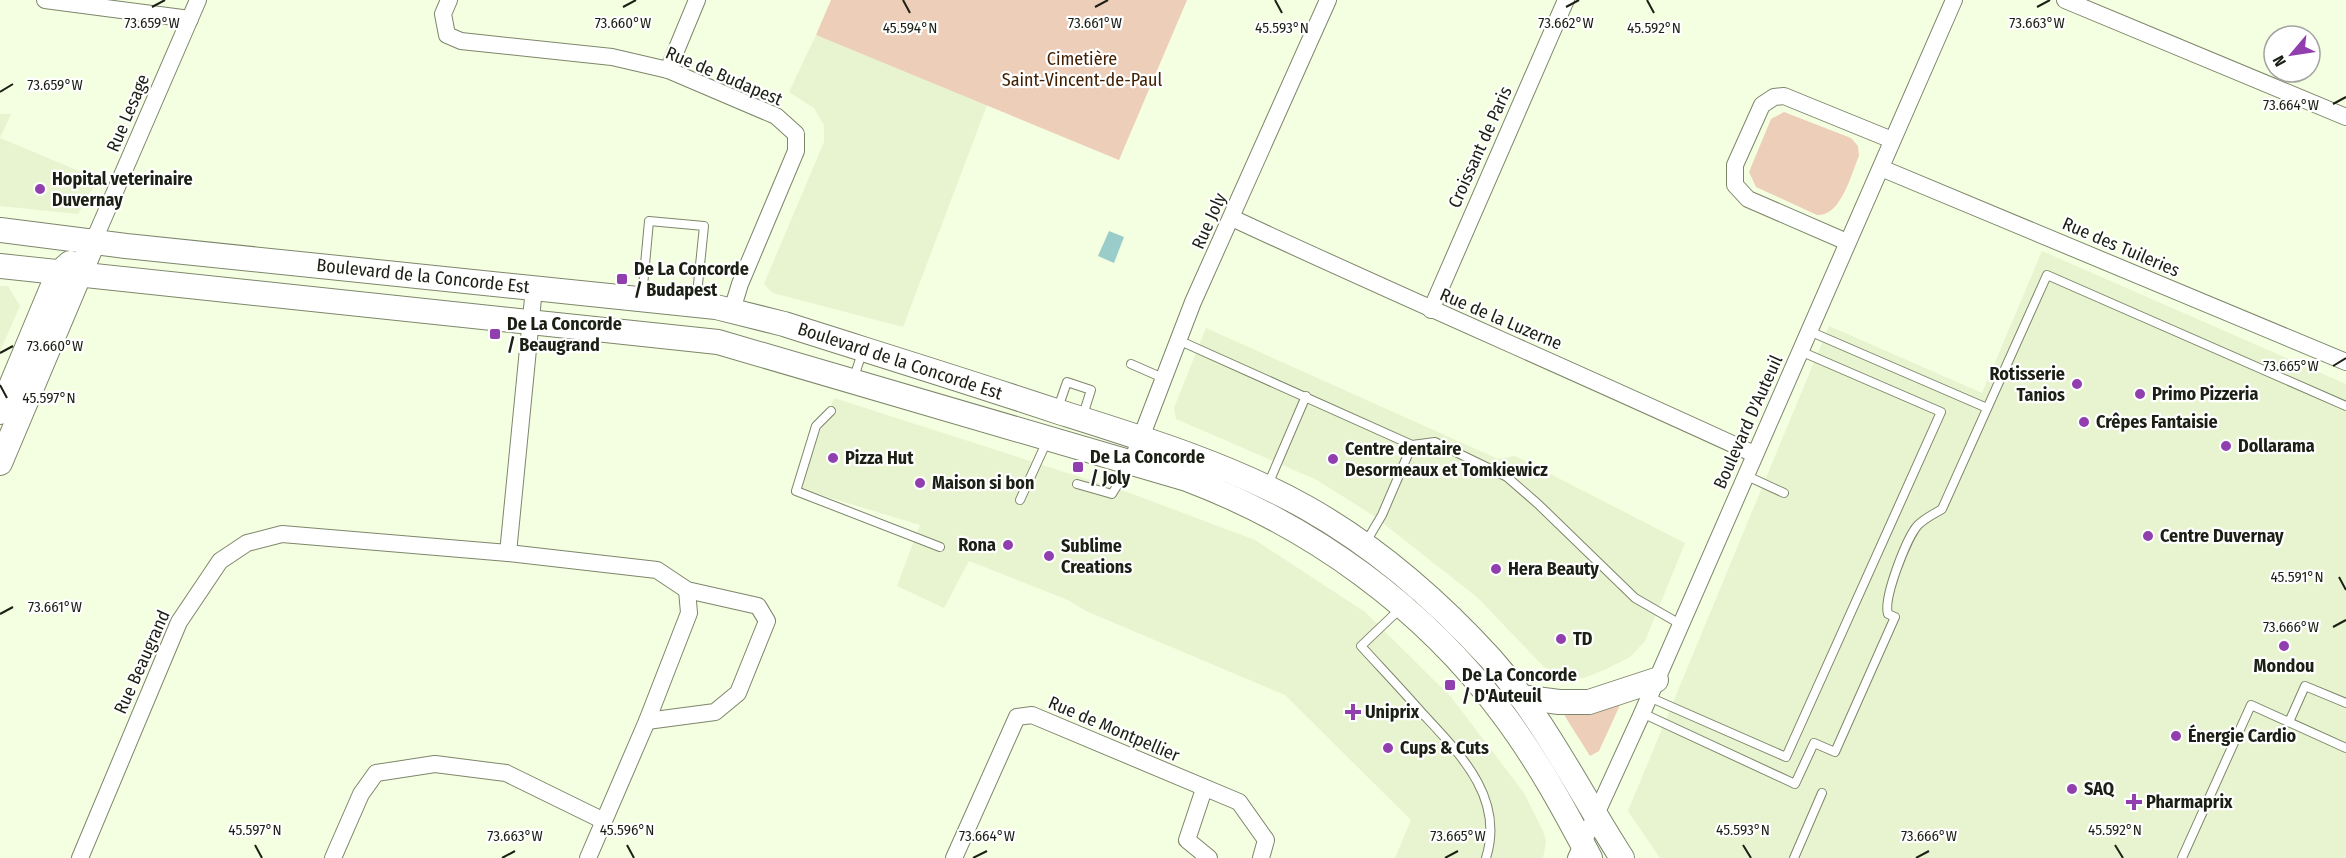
<svg xmlns="http://www.w3.org/2000/svg" width="2346" height="858" viewBox="0 0 2346 858" font-family="'Fira Sans Condensed',sans-serif">
<rect width="100%" height="100%" fill="#f4fee0"/>
<g fill="#e8f4cf">
<path d="M 816,35 L 987,105 L 903,327 L 773,293 L 764,284 L 824,142 L 824,125 L 814,108 L 789,92 Z"/>
<path d="M 0,114 L 11,114 L 0,138 L 98,179 L 78,214 L 0,206 Z"/>
<path d="M 2042,251 L 2346,384 L 2346,858 L 1660,858 L 1628,811 L 1829,326 L 1982,393 Z"/>
<path d="M 0,286 L 8,286 L 20,306 L 0,351 Z"/>
<path d="M 1206,328 L 1498,459 L 1515,456 L 1685,543 L 1645,641 L 1630,657 L 1606,669 L 1584,678 L 1563,677 L 1544,667 L 1478,598 L 1374,516 L 1317,480 L 1176,419 L 1174,408 Z"/>
<path d="M 834,398 L 1130,493 L 1255,540 L 1365,612 L 1451,697 L 1524,793 L 1543,831 L 1546,842 L 1543,858 L 1395,858 L 1411,820 L 1285,695 L 1086,611 L 1068,600 L 969,561 L 944,608 L 897,586 L 920,525 L 801,489 L 817,439 Z"/>
</g>
<g fill="#edceb9">
<path d="M 831,0 L 1187,0 L 1119,160 L 816,35 Z"/>
<path d="M 1784,112 L 1851,138 L 1858,146 L 1859,156 C 1851,174 1841,217 1817,215 L 1756,187 L 1749,172 L 1771,119 Z"/>
<path d="M 1616,703 L 1620,705 L 1599,751 L 1590,756 L 1561,710 Z"/>
</g>
<path fill="#9acdc9" d="M 1109,231 L 1124,237 L 1114,263 L 1098,256 Z"/>
<g fill="none" stroke-linecap="round" stroke-linejoin="round">
<defs>
<g id="lane">
<path d="M 642,297 L 649,221 L 704,226 L 696,304"/>
<path d="M 1809,331 L 1987,408"/>
<path d="M 1178,340 L 1412,445 L 1382,515 L 1366,542"/>
<path d="M 1131,364 L 1163,378"/>
<path d="M 853,380 L 863,350"/>
<path d="M 1058,408 L 1067,382 L 1091,390 L 1082,418"/>
<path d="M 831,411 L 816,426 L 796,491 L 940,547"/>
<path d="M 1412,445 L 1435,442 L 1507,477 L 1538,504 L 1635,598 L 1680,624"/>
<path d="M 1745,475 L 1784,493"/>
<path d="M 1077,484 L 1112,494 L 1130,464"/>
<path d="M 1267,487 L 1306,396"/>
<path d="M 1020,500 L 1047,441"/>
<path d="M 1402,607 L 1361,646 C 1382,669 1403,691 1423,714 C 1460,754 1505,798 1486,858"/>
<path d="M 1649,697 L 1786,757 L 1941,412 L 1800,351"/>
<path d="M 1642,713 L 1795,784 L 1814,743 L 1835,752 L 1895,617 L 1888,614 C 1883,598 1907,537 1918,525 C 1925,518 1934,514 1942,509 L 2047,275 L 2346,406"/>
<path d="M 2289,722 L 2305,686 L 2346,703"/>
<path d="M 1794,858 L 1822,793"/>
<path d="M 2182,858 L 2251,705 L 2346,748"/>
</g>
<g id="street">
<path d="M 45,0 L 190,19"/>
<path d="M 449,0 L 443,14 L 447,35 L 461,41 L 612,57 L 668,70 L 776,116 L 796,134 L 796,151 L 740,284 L 732,310"/>
<path d="M 2065,0 L 2346,117"/>
<path d="M 668,70 L 697,0"/>
<path d="M 1881,168 L 2346,362"/>
<path d="M 1232,218 C 1406,299 1581,374 1754,454"/>
<path d="M 94,240 L 198,0"/>
<path d="M 1847,242 L 1748,199 L 1735,185 L 1735,165 L 1762,105 L 1774,97 L 1784,96 L 1892,140"/>
<path d="M 1431,310 L 1566,0"/>
<path d="M 1132,461 L 1193,302 L 1328,0"/>
<path d="M 508,553 L 534,288"/>
<path d="M 1204,789 L 1187,840 L 1209,858"/>
<path d="M 80,858 L 179,622 L 220,561 L 247,543 L 282,534 L 508,553 L 657,570 L 687,590 L 758,606 L 767,621 L 738,693 L 715,712 L 647,721"/>
<path d="M 333,858 L 361,794 L 376,773 L 435,764 L 506,773 L 604,821"/>
<path d="M 588,858 L 647,721 L 689,613 L 687,590"/>
<path d="M 954,858 L 1017,717 L 1032,715 L 1239,802 L 1266,840 L 1261,858"/>
<path d="M 1576,858 L 1640,718 L 1954,0"/>
</g>
<g id="secondary">
<path d="M 0,230 L 126,246 L 716,307 L 784,324 C 875,353 966,381 1056,411 C 1142,438 1228,464 1307,508 C 1376,547 1438,601 1491,659 C 1544,719 1579,791 1622,858"/>
<path d="M 0,266 L 718,342 L 1187,479 C 1311,526 1424,607 1503,714 C 1537,759 1564,809 1590,858"/>
<path d="M 0,412 L 52,288 L 60,272 L 70,263"/>
<path d="M 0,463 L 94,240"/>
<path d="M 1521,697 L 1559,702 L 1589,702 L 1656,680"/>
</g>
</defs>
<use href="#lane" stroke="#7d866b" stroke-width="10"/>
<use href="#street" stroke="#7d866b" stroke-width="18"/>
<use href="#secondary" stroke="#7d866b" stroke-width="26"/>
<use href="#lane" stroke="#fff" stroke-width="8"/>
<use href="#street" stroke="#fff" stroke-width="16"/>
<use href="#secondary" stroke="#fff" stroke-width="24"/>
</g>
<path fill="none" stroke="#1b1f14" stroke-width="2" d="M 903,0 L 910,13M 1275,0 L 1282,13M 1647,0 L 1654,13M 152,7 L 165,0M 623,7 L 636,0M 1095,7 L 1108,0M 1566,7 L 1579,0M 2037,7 L 2050,0M 0,92 L 13,84M 2333,104 L 2346,97M 0,353 L 13,346M 2333,366 L 2346,358M 0,385 L 7,398M 2339,577 L 2346,590M 0,614 L 13,607M 2333,627 L 2346,620M 255,845 L 262,858M 627,845 L 634,858M 1743,845 L 1751,858M 2115,845 L 2123,858M 502,858 L 515,851M 973,858 L 987,851M 1445,858 L 1458,851M 1916,858 L 1929,851"/>
<g fill="#913fae" stroke="#fff" stroke-width="2">
<circle cx="40" cy="189" r="6"/>
<rect x="616" y="273" width="12" height="12" rx="3"/>
<rect x="489" y="328" width="12" height="12" rx="3"/>
<circle cx="2077" cy="384" r="6"/>
<circle cx="2140" cy="394" r="6"/>
<circle cx="2084" cy="422" r="6"/>
<circle cx="2226" cy="446" r="6"/>
<circle cx="833" cy="458" r="6"/>
<circle cx="1333" cy="459" r="6"/>
<rect x="1072" y="461" width="12" height="12" rx="3"/>
<circle cx="920" cy="483" r="6"/>
<circle cx="2148" cy="536" r="6"/>
<circle cx="1008" cy="545" r="6"/>
<circle cx="1049" cy="556" r="6"/>
<circle cx="1496" cy="569" r="6"/>
<circle cx="1561" cy="639" r="6"/>
<circle cx="2284" cy="646" r="6"/>
<rect x="1444" y="679" width="12" height="12" rx="3"/>
<path d="M1350 703h6v6h6v6h-6v6h-6v-6h-6v-6h6z"/>
<circle cx="2176" cy="736" r="6"/>
<circle cx="1388" cy="748" r="6"/>
<circle cx="2072" cy="789" r="6"/>
<path d="M2131 793h6v6h6v6h-6v6h-6v-6h-6v-6h6z"/>
</g>
<g text-anchor="middle" stroke-width="4.5" stroke-linejoin="round" paint-order="stroke">
<g font-size="18" fill="#432002" stroke="#fff">
<text x="1082" y="65">Cimetière<tspan x="1082" dy="21">Saint-Vincent-de-Paul</tspan></text>
</g>
<g font-size="18" fill="#1b1f14" stroke="#fff">
<text transform="translate(724 76) rotate(23)" y="6">Rue de Budapest</text>
<text transform="translate(128 113) rotate(-67)" y="6">Rue Lesage</text>
<text transform="translate(1480 147) rotate(-66)" y="6">Croissant de Paris</text>
<text transform="translate(1209 221) rotate(-66)" y="6">Rue Joly</text>
<text transform="translate(2121 247) rotate(23)" y="6">Rue des Tuileries</text>
<text transform="translate(423 276) rotate(6)" y="6">Boulevard de la Concorde Est</text>
<text transform="translate(1501 319) rotate(23)" y="6">Rue de la Luzerne</text>
<text transform="translate(900 361) rotate(18)" y="6">Boulevard de la Concorde Est</text>
<text transform="translate(1748 422) rotate(-66)" y="6">Boulevard D'Auteuil</text>
<text transform="translate(142 662) rotate(-66)" y="6">Rue Beaugrand</text>
<text transform="translate(1114 729) rotate(23)" y="6">Rue de Montpellier</text>
</g>
<g font-size="18" font-weight="bold" fill="#1b1f14" stroke="#fff" text-anchor="start">
<text x="52" y="185">Hopital veterinaire<tspan x="52" dy="21">Duvernay</tspan></text>
<text x="634" y="275">De La Concorde<tspan x="634" dy="21">/ Budapest</tspan></text>
<text x="507" y="330">De La Concorde<tspan x="507" dy="21">/ Beaugrand</tspan></text>
<text x="2065" y="380" text-anchor="end">Rotisserie<tspan x="2065" dy="21">Tanios</tspan></text>
<text x="2152" y="400">Primo Pizzeria</text>
<text x="2096" y="428">Crêpes Fantaisie</text>
<text x="2238" y="452">Dollarama</text>
<text x="1345" y="455">Centre dentaire<tspan x="1345" dy="21">Desormeaux et Tomkiewicz</tspan></text>
<text x="1090" y="463">De La Concorde<tspan x="1090" dy="21">/ Joly</tspan></text>
<text x="845" y="464">Pizza Hut</text>
<text x="932" y="489">Maison si bon</text>
<text x="2160" y="542">Centre Duvernay</text>
<text x="996" y="551" text-anchor="end">Rona</text>
<text x="1061" y="552">Sublime<tspan x="1061" dy="21">Creations</tspan></text>
<text x="1508" y="575">Hera Beauty</text>
<text x="1573" y="645">TD</text>
<text x="2284" y="672" text-anchor="middle">Mondou</text>
<text x="1462" y="681">De La Concorde<tspan x="1462" dy="21">/ D'Auteuil</tspan></text>
<text x="1365" y="718">Uniprix</text>
<text x="2188" y="742">Énergie Cardio</text>
<text x="1400" y="754">Cups &amp; Cuts</text>
<text x="2084" y="795">SAQ</text>
<text x="2146" y="808">Pharmaprix</text>
</g>
</g>
<g font-size="15" text-anchor="middle" fill="#1b1f14" stroke="#fff" stroke-width="4.5" stroke-linejoin="round" paint-order="stroke">
<text x="152" y="28">73.659°W</text>
<text x="623" y="28">73.660°W</text>
<text x="1095" y="28">73.661°W</text>
<text x="2037" y="28">73.663°W</text>
<text x="1566" y="28">73.662°W</text>
<text x="910" y="33">45.594°N</text>
<text x="1282" y="33">45.593°N</text>
<text x="1654" y="33">45.592°N</text>
<text x="55" y="90">73.659°W</text>
<text x="2291" y="110">73.664°W</text>
<text x="55" y="351">73.660°W</text>
<text x="2291" y="371">73.665°W</text>
<text x="49" y="403">45.597°N</text>
<text x="2297" y="582">45.591°N</text>
<text x="55" y="612">73.661°W</text>
<text x="2291" y="632">73.666°W</text>
<text x="255" y="835">45.597°N</text>
<text x="627" y="835">45.596°N</text>
<text x="1743" y="835">45.593°N</text>
<text x="2115" y="835">45.592°N</text>
<text x="515" y="841">73.663°W</text>
<text x="987" y="841">73.664°W</text>
<text x="1458" y="841">73.665°W</text>
<text x="1929" y="841">73.666°W</text>
</g>
<g transform="translate(2292 54) rotate(241)"><circle r="28" fill="#ffffff" stroke="#a4a5a1" stroke-width="1.5"/>
<path d="M0-4.5L10 22L0 15L-10 22Z" fill="#913fae"/>
<text y="-9" font-size="16" font-weight="bold" text-anchor="middle" fill="#1b1f14">N</text>
</g>
</svg>
